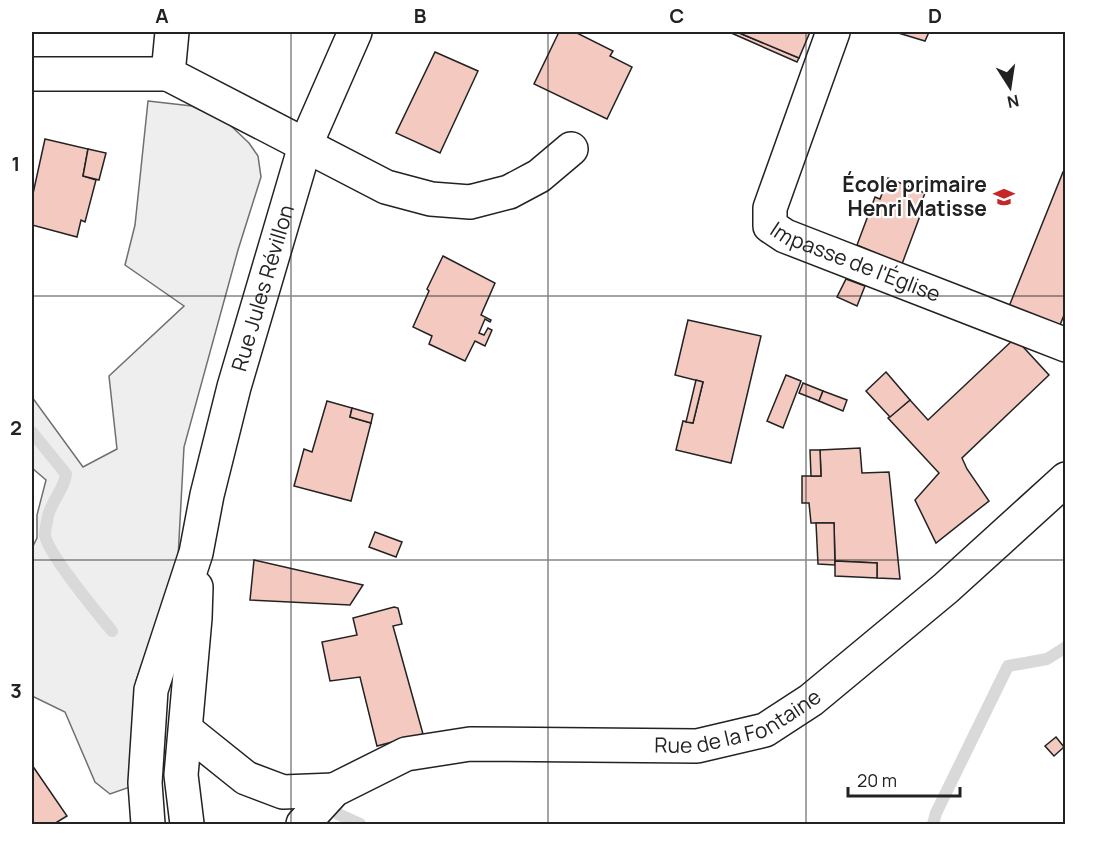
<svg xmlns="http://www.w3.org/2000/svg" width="1097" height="856" viewBox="0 0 1097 856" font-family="Manrope,sans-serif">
<rect width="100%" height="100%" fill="#fff"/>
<path fill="#eee" stroke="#6f6f6f" stroke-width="1.5" d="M 148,101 L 192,106 L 229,124 L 249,143 L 258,156 L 261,177 L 238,250 L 184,447 L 178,558 L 136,681 L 130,787 L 110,794 L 95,782 L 65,712 L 32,696 L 32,548 L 37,538 L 37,515 L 46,480 L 32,468 L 32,397 L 83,467 L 117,449 L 109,376 L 184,306 L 125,265 L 135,225 Z"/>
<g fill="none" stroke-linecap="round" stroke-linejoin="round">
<g stroke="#d9d9d9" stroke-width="12">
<path d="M 32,432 L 66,474 C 64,490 52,500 48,516 C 47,522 45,529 45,535 C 47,553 98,614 112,631"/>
<path d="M 338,814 L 360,824"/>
<path d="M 933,824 L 936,813 L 1008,666 L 1047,659 L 1066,647"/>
</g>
</g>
<g fill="#f3c9c0" stroke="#222" stroke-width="1.5">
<path d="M 559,32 L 575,32 L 613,51 L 610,56 L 632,67 L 607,119 L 534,84 Z"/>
<path d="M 729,32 L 737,32 L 799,58 L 797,62 Z"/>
<path d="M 737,32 L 810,32 L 799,58 Z"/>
<path d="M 895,32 L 929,32 L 925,41 Z"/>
<path d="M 435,52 L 478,71 L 440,153 L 396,133 Z"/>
<path d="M 45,139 L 88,149 L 83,176 L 96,180 L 85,222 L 81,220 L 77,237 L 32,225 L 32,198 Z"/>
<path d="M 88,149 L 106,153 L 99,180 L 83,176 Z"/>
<path d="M 1063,172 L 1066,173 L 1066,310 L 1056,335 L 1006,314 Z"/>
<path d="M 888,178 L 925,193 L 917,215 L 920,216 L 902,264 L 857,245 L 875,197 L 880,199 Z"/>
<path d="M 443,256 L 495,283 L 481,315 L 491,320 L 490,322 L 485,319 L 479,333 L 484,335 L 488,328 L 492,330 L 485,346 L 475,341 L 465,361 L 429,344 L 432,336 L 413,327 L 429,291 L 427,289 Z"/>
<path d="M 846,279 L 865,286 L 857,306 L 837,297 Z"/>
<path d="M 688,320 L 761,336 L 731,463 L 676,450 L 683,421 L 693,423 L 703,382 L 675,375 Z"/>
<path d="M 1015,338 L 1049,375 L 962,458 L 967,469 L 989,501 L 936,543 L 915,500 L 939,473 L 888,418 L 910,400 L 928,420 Z"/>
<path d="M 886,372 L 910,400 L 890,417 L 866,391 Z"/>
<path d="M 786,375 L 801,381 L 783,428 L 767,421 Z"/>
<path d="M 696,380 L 703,382 L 693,423 L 686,422 Z"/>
<path d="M 803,383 L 823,391 L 819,401 L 799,393 Z"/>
<path d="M 823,391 L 847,400 L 843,411 L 819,401 Z"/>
<path d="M 327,401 L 352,408 L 350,417 L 371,423 L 351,501 L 294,486 L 304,449 L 312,452 Z"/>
<path d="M 352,408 L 373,414 L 371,423 L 350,417 Z"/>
<path d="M 860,448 L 862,473 L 889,472 L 900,579 L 877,578 L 877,563 L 835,561 L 834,523 L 811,523 L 809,503 L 802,503 L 802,476 L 821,476 L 820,450 Z"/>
<path d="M 810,450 L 820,450 L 821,476 L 811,476 Z"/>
<path d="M 816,523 L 834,523 L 835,565 L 818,564 Z"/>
<path d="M 375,532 L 402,542 L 396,557 L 369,547 Z"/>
<path d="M 254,560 L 363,585 L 350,605 L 250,600 Z"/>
<path d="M 835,561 L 877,563 L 877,578 L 835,576 Z"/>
<path d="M 394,607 L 398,608 L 402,624 L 393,626 L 423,734 L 377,746 L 360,677 L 330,681 L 322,642 L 357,635 L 353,618 Z"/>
<path d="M 1056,737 L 1064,747 L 1054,756 L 1045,746 Z"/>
<path d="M 32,765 L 67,816 L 54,824 L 32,824 Z"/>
</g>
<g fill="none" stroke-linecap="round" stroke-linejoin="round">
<defs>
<g id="minor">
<path d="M 172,32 L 168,74 L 386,187 L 431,199 L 470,202 L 509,192 L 539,176 L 571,149"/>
<path id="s1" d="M 833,32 L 770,208 L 770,226 L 785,236 L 1066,345"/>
<path d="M 32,74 L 168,74"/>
<path d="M 186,730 L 246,778 L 283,792 L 334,790"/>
<path id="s2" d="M 148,824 L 145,783 L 151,690 L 196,553 L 207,495 L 234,387 L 305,146 L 355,32"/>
<path d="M 187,824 L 181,775 L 195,618 L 196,587"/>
<path id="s3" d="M 303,824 L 334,790 L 406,754 L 470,744 L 697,746 L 765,730 L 811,700 L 946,588 L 1066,479"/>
</g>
</defs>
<use href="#minor" stroke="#222" stroke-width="36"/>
<use href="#minor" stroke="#fff" stroke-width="33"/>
</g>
<path fill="none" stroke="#222" stroke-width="1.5" stroke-opacity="0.55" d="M 291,32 L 291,824M 548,32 L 548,824M 806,32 L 806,824M 32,296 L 1066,296M 32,560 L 1066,560"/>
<defs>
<symbol id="school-bare" viewBox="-9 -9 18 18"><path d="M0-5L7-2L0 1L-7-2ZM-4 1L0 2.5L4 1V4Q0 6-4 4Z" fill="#c62828" stroke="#fff" stroke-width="2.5" paint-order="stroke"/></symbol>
</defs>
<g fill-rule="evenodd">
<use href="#school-bare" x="989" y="182" width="30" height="30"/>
</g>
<g text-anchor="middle" stroke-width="4.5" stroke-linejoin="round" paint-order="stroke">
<g font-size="21" font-weight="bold" fill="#222" stroke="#fff" text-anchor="end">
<text x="987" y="192">École primaire<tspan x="987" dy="24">Henri Matisse</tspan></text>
</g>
<g font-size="21" fill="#222" stroke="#fff">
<text dy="7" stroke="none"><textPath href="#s1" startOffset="298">Impasse de l'Église</textPath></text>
<text dy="7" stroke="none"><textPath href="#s2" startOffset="552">Rue Jules Révillon</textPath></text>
<text dy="7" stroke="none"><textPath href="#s3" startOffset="464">Rue de la Fontaine</textPath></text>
</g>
</g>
<rect width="1097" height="856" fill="none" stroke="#ffffff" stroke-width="66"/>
<g transform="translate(1010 87) rotate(168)" stroke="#ffffff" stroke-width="4.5" paint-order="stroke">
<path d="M0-4.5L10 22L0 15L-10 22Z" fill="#222222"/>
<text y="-9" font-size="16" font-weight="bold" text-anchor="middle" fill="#222222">N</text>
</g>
<path d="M848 787v9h112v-9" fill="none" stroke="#222222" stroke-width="3"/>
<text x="857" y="787" font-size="18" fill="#222222" stroke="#ffffff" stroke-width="4.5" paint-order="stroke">20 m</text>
<rect x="33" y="33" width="1031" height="790" fill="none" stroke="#222" stroke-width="2"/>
<g font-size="20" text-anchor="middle" font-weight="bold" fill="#222">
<text x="162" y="23">A</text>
<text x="420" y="23">B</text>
<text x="677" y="23">C</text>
<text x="935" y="23">D</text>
<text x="16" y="171">1</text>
<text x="16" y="435">2</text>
<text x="16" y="698">3</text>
</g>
</svg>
